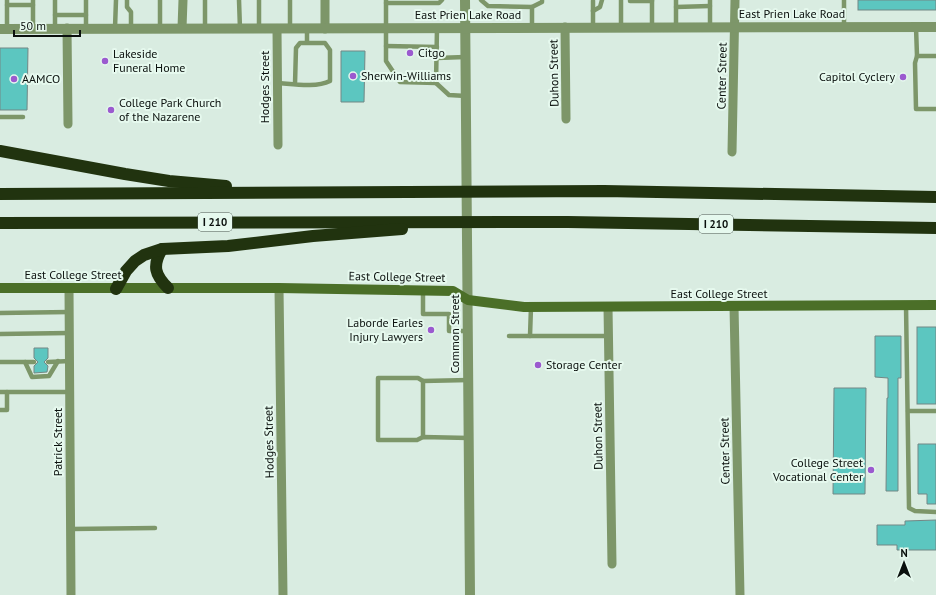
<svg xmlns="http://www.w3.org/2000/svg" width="936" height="595" viewBox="0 0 936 595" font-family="'PT Sans',sans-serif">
<rect width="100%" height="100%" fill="#d9ece1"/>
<g fill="#5cc6c0" stroke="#728785">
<rect x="858" y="0" width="78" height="10"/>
<path d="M 0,48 L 28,48 L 27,110 L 0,110 Z"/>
<path d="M 341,51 L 365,51 L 364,102 L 341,102 Z"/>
<rect x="917" y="327" width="19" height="77"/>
<path d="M 875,336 L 901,336 L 901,378 L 898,378 L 898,491 L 886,491 L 887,398 L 888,398 L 888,378 L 875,377 Z"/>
<path d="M 34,348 L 48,348 L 48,358 L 44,362 L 48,366 L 47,372 L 34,373 L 34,366 L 38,362 L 34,358 Z"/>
<path d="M 834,388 L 866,388 L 865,494 L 833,494 Z"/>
<path d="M 918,444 L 936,444 L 936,504 L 927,504 L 927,494 L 918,494 Z"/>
<path d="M 936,520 L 936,550 L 897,550 L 897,545 L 877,545 L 877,525 L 905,525 L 905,521 Z"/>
</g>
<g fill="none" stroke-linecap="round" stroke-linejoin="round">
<g stroke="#7d9669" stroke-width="4.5">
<path d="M 55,0 L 55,15 L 86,15"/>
<path d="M 86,0 L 86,28"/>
<path d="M 127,0 L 127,7 L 131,12 L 131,28"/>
<path d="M 205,0 L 205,28"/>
<path d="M 239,0 L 240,29"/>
<path d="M 290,0 L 290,29"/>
<path d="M 386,0 L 386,61 L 400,82 L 436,83 L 437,28"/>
<path d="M 481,0 L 488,6 L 532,7 L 532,28"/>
<path d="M 621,0 L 621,27"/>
<path d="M 652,0 L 652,27"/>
<path d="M 676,0 L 676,27"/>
<path d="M 710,0 L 710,27"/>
<path d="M 844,0 L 844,27"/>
<path d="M 593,1 L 593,27"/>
<path d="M 630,1 L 652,1"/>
<path d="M 386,3 L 439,3 L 442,0"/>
<path d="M 7,5 L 33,5"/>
<path d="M 532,7 L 542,2 L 542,0"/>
<path d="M 676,7 L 710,6"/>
<path d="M 593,11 L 600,7 L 602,0"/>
<path d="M 55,15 L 55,28"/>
<path d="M 916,27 L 917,56 L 936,56"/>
<path d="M 7,28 L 7,0"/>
<path d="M 33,28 L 33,0"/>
<path d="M 115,28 L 116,0"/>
<path d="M 160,28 L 160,0"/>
<path d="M 259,28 L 259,0"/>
<path d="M 307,29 L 307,42"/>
<path d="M 386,46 L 437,47"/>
<path d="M 917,56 L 915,63 L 916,109 L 936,109"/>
<path d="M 437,58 L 465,57"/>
<path d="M 277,83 C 293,84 316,88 330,81 L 330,50 L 325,43 L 300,43 L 296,48 L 295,84"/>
<path d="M 436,83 L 449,95 L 466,96"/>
<path d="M 0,117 L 23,117"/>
<path d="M 423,291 L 423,314 L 449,314 L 449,331 L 467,331"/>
<path d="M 906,305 L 909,508 L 915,511 L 936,512"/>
<path d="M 531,307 L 530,336 L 609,336"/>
<path d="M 0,313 L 69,312"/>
<path d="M 0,334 L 69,333"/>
<path d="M 509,336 L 530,336"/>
<path d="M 0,362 L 34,362"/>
<path d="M 25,362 L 32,377 L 49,376 L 58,361"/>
<path d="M 48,362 L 70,361"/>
<path d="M 423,381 L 418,378 L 378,378 L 378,440 L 417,440 L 423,437 L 469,438"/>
<path d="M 0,392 L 70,392"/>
<path d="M 0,410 L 7,410 L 7,392"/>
<path d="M 908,411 L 936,411"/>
<path d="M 423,437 L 423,381 L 469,380"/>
<path d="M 71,529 L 155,528"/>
</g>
<g stroke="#7d9669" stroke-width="9">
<path d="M 325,0 L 325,29"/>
<path d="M 565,27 L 566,119"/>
<path d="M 67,28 L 68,124"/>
<path d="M 182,28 L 183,0"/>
<path d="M 277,29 L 278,145"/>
<path d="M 732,152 L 735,0"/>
<path d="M 69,288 L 71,595"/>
<path d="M 279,288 L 283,595"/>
<path d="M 734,306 L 740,595"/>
<path d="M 608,307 L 612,564"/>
</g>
<g stroke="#7d9669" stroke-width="10">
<path d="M 465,0 L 470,595"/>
<path d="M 0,29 L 936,27"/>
</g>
<path stroke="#4b6f28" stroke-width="10" d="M 0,288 L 279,288 L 453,291 L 468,300 L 524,307 L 936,305"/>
<g stroke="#21330f" stroke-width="12">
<path d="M 0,151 L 125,174 L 169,181 L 226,186"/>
<path d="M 0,194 L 604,191 L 936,197"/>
<path d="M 0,223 L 568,222 L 936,228"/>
<path d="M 162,249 C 152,266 155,275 168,288"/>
<path d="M 116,289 L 126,271 L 135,261 L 144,255 L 162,249 L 228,246 L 313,236 L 402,229"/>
</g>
</g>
<g fill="#9b5acf" stroke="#e6f9ee" stroke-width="1.5">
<circle cx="410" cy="53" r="4"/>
<circle cx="105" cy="61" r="4"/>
<circle cx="353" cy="76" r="4"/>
<circle cx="903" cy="77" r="4"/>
<circle cx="14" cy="79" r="4"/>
<circle cx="111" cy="110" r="4"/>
<circle cx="431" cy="330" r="4"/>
<circle cx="538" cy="365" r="4"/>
<circle cx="871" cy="470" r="4"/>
</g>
<g text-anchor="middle" stroke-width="4" stroke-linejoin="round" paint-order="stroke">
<g fill="#e6f9ee" stroke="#4c5650" stroke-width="1">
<rect x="198" y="213" width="34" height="18" rx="3"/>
<rect x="699" y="215" width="34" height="18" rx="3"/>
</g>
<g font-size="11" font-weight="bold" fill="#0a100d">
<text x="215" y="226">I 210</text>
<text x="716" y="228">I 210</text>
</g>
<g font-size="12" fill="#0a100d" stroke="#e6f9ee">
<text x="792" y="18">East Prien Lake Road</text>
<text x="468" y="19">East Prien Lake Road</text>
<text transform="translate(554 73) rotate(-91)" y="4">Duhon Street</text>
<text transform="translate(722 76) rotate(-89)" y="4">Center Street</text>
<text transform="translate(265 87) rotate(-90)" y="4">Hodges Street</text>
<text x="73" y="279">East College Street</text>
<text transform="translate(397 277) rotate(1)" y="4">East College Street</text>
<text x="719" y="298">East College Street</text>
<text transform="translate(455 334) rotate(-90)" y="4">Common Street</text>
<text transform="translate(598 436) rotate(-91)" y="4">Duhon Street</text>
<text transform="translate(58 442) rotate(-90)" y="4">Patrick Street</text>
<text transform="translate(269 442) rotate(-91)" y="4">Hodges Street</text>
<text transform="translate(725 451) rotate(-91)" y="4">Center Street</text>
</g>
<g font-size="12" fill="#0a100d" stroke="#e6f9ee" text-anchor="start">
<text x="418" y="57">Citgo</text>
<text x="113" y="58">Lakeside<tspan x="113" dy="14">Funeral Home</tspan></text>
<text x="361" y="80">Sherwin-Williams</text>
<text x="895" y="81" text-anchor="end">Capitol Cyclery</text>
<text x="22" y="83">AAMCO</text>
<text x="119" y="107">College Park Church<tspan x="119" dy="14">of the Nazarene</tspan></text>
<text x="423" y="327" text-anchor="end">Laborde Earles<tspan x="423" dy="14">Injury Lawyers</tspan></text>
<text x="546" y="369">Storage Center</text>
<text x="863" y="467" text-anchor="end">College Street<tspan x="863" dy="14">Vocational Center</tspan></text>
</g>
</g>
<g transform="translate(904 563)" stroke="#e6f9ee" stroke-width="3" paint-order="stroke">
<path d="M0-3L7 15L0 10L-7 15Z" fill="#0a100d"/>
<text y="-6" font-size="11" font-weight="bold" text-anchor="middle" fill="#0a100d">N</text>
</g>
<path d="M14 30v6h66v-6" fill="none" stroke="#0a100d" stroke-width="2"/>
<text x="20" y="30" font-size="12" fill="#0a100d" stroke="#e6f9ee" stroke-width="3" paint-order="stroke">50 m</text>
</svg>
